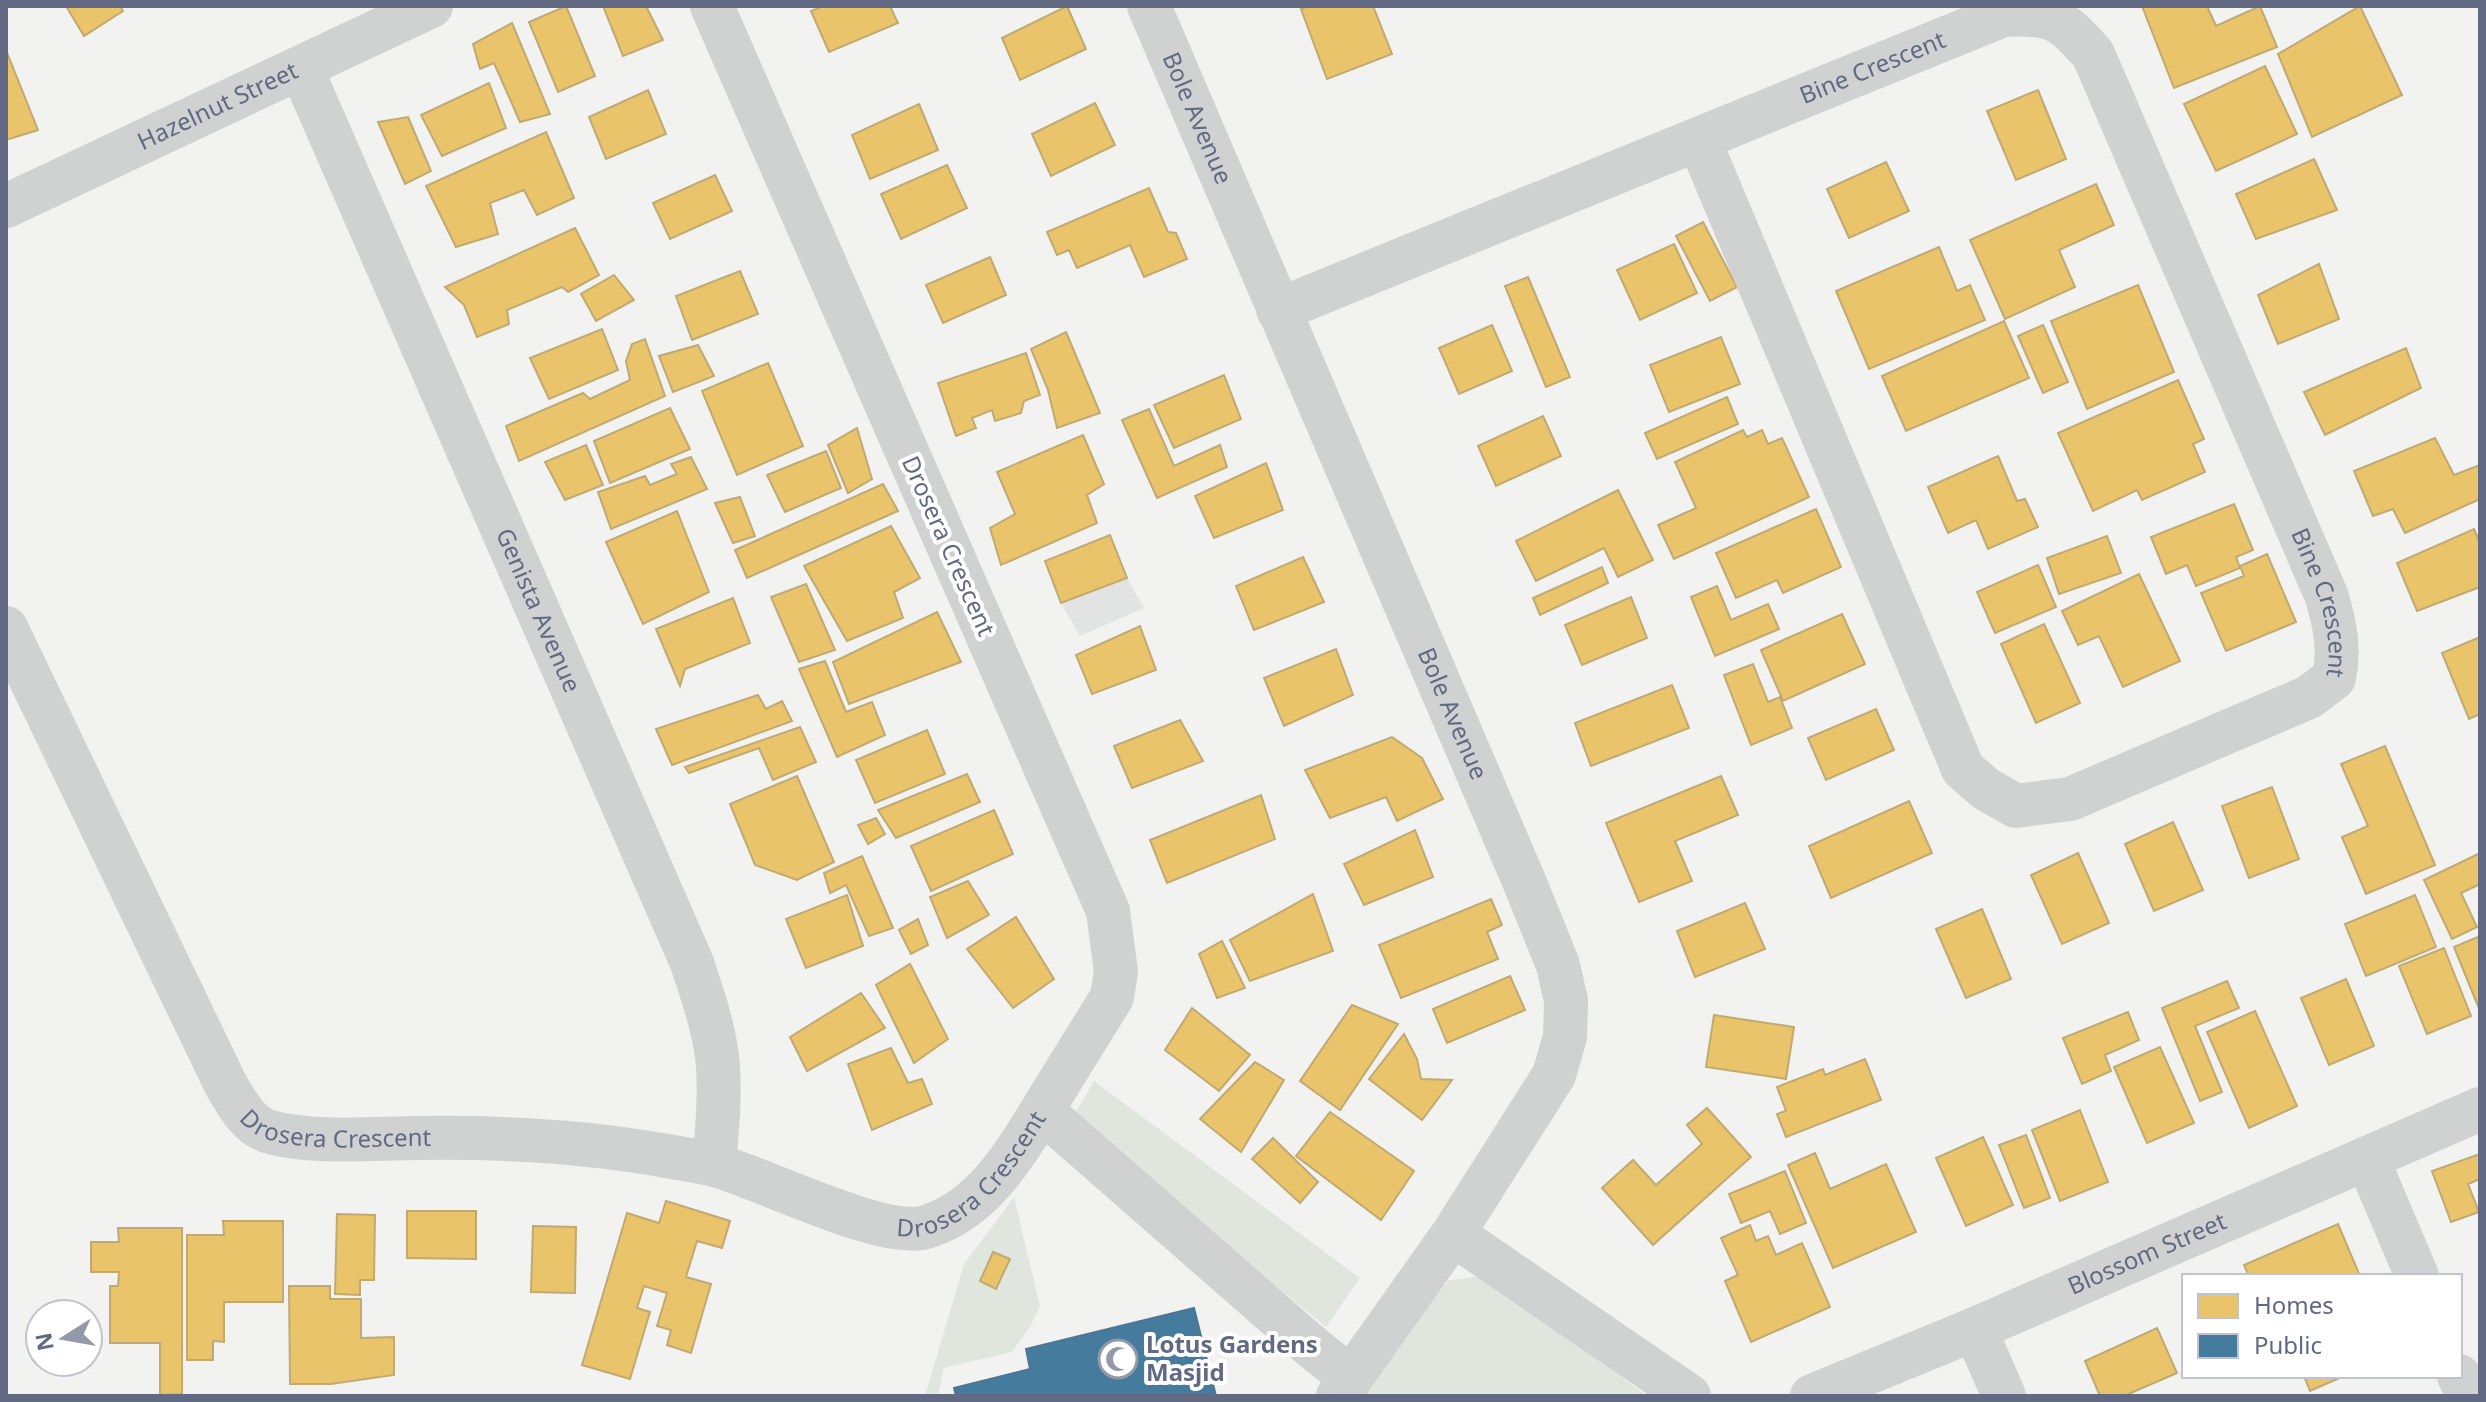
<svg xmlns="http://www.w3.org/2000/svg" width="2486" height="1402" viewBox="0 0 2486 1402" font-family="'Noto Sans',sans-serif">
<rect width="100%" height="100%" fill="#f2f3f0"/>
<path fill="#e2e3e3" d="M 1127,578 L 1144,608 L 1080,636 L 1061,603 Z"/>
<g fill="#e0e6de">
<path d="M 1094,1081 L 1360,1278 L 1326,1327 L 1093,1136 L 1073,1116 Z"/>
<path d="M 1014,1197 L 1040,1306 L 1030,1327 L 1012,1352 L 944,1368 L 938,1396 L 925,1396 L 964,1264 Z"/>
<path d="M 1482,1276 L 1497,1284 L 1647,1396 L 1364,1396 L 1428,1301 L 1450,1280 Z"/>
</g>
<g fill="#e9c46a" stroke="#c0a972" stroke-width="2">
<path d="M 66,6 L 120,6 L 123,11 L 84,36 Z"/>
<path d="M 566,6 L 595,76 L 558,92 L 529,22 Z"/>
<path d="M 603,6 L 646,6 L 663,40 L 623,56 Z"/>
<path d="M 823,6 L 890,6 L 898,23 L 829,52 L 811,11 Z"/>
<path d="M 1067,6 L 1086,49 L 1020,80 L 1002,38 Z"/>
<path d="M 1309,6 L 1373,6 L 1392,54 L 1327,79 L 1301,9 Z"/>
<path d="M 2142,6 L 2207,6 L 2216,26 L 2260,6 L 2277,47 L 2174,88 Z"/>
<path d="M 2360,6 L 2402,95 L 2312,137 L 2278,54 Z"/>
<path d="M 512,23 L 550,114 L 520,122 L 494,63 L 480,69 L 473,44 Z"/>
<path d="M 6,50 L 38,130 L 6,140 Z"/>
<path d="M 2265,66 L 2297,134 L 2216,171 L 2184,104 Z"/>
<path d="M 489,83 L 506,128 L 442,156 L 421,115 Z"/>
<path d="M 648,90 L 666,134 L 606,159 L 589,117 Z"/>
<path d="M 2038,90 L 2066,159 L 2016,180 L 1987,111 Z"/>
<path d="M 1095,103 L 1115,145 L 1051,176 L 1032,134 Z"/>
<path d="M 919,104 L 938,150 L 870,179 L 852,135 Z"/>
<path d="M 408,117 L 431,171 L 405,184 L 378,122 Z"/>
<path d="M 546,132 L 574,198 L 537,215 L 524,190 L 490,203 L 498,234 L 456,247 L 426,186 Z"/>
<path d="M 2314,159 L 2337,210 L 2256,239 L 2236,194 Z"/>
<path d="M 1886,162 L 1909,211 L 1849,238 L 1827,189 Z"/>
<path d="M 947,165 L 967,208 L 901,239 L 881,194 Z"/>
<path d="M 715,175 L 732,211 L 670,239 L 653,203 Z"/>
<path d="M 2096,184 L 2114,225 L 2059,250 L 2075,287 L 2005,319 L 1970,240 Z"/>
<path d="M 1149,188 L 1168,232 L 1176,233 L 1187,259 L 1144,277 L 1130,245 L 1077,268 L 1069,250 L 1057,255 L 1047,232 Z"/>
<path d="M 1703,222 L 1737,287 L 1710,301 L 1676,236 Z"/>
<path d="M 575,228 L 599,275 L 568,292 L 562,287 L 507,310 L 509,324 L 477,337 L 464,305 L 445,287 Z"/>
<path d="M 1674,244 L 1697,293 L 1640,320 L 1617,270 Z"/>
<path d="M 1939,247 L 1957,291 L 1970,285 L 1985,320 L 1869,369 L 1836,291 Z"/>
<path d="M 990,257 L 1006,295 L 943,323 L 926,285 Z"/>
<path d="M 2319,264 L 2339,319 L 2278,344 L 2258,295 Z"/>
<path d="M 740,271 L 758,314 L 692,340 L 676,296 Z"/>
<path d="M 614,275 L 634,300 L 596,321 L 581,294 Z"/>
<path d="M 1528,277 L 1570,377 L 1546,387 L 1505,286 Z"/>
<path d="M 2138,285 L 2174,372 L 2087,409 L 2051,321 Z"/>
<path d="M 2004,321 L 2029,378 L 1906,431 L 1882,376 Z"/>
<path d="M 1492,325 L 1512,371 L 1459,394 L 1439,348 Z"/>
<path d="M 2043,325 L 2068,382 L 2043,393 L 2018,336 Z"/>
<path d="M 602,329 L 618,370 L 549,399 L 530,358 Z"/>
<path d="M 1066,332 L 1100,413 L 1057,428 L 1048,390 L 1031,349 Z"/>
<path d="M 1721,337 L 1740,384 L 1669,412 L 1650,365 Z"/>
<path d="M 645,339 L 665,396 L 519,461 L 506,426 L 583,393 L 590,399 L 630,380 L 626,361 L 632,344 Z"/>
<path d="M 698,345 L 714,376 L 673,392 L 659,356 Z"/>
<path d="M 2406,348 L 2421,388 L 2325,435 L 2304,392 Z"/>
<path d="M 1026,353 L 1040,395 L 1024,401 L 1021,413 L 995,421 L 992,410 L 972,418 L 976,428 L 956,436 L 938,383 Z"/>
<path d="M 768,363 L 803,446 L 737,475 L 702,391 Z"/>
<path d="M 1224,375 L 1241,419 L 1174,448 L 1154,405 Z"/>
<path d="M 2178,380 L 2204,439 L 2193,444 L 2205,472 L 2142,500 L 2137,490 L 2093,511 L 2058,433 Z"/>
<path d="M 1727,397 L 1738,424 L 1657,459 L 1645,433 Z"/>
<path d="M 670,408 L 690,449 L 610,483 L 594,441 Z"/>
<path d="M 1149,409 L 1174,466 L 1220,445 L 1227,467 L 1157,498 L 1122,420 Z"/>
<path d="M 1543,416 L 1561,456 L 1496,486 L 1478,446 Z"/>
<path d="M 857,428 L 872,479 L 848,493 L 828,445 Z"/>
<path d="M 1743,430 L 1747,437 L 1762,430 L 1768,444 L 1782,438 L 1809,497 L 1674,559 L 1658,525 L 1696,508 L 1675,462 Z"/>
<path d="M 1083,435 L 1104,484 L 1087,495 L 1097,523 L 1001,565 L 990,528 L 1015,514 L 997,472 Z"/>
<path d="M 2435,438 L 2454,475 L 2480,465 L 2480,499 L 2405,533 L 2393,509 L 2373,516 L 2354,471 Z"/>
<path d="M 586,445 L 603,485 L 565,500 L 545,462 Z"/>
<path d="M 826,451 L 841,488 L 785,512 L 767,475 Z"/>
<path d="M 1998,456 L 2017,501 L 2025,499 L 2038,527 L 1988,549 L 1976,520 L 1948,533 L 1928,487 Z"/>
<path d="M 691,457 L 707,489 L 611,529 L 598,492 L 645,476 L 650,485 L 677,474 L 671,464 Z"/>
<path d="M 1266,463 L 1283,510 L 1214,538 L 1195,496 Z"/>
<path d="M 883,484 L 898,511 L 747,578 L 735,550 Z"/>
<path d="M 1618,490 L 1653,560 L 1618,577 L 1604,548 L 1536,581 L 1516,541 Z"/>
<path d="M 740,497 L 755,536 L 733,543 L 715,503 Z"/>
<path d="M 2234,504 L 2253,550 L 2236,557 L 2240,568 L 2196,586 L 2187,565 L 2166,574 L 2151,537 Z"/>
<path d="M 1816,509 L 1841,567 L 1783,593 L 1777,580 L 1736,598 L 1716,553 Z"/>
<path d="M 677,511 L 709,592 L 643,624 L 606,542 Z"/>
<path d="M 891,526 L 920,578 L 894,592 L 903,618 L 847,641 L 804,566 Z"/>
<path d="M 2474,529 L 2480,543 L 2480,587 L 2417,611 L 2397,563 Z"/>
<path d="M 1110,535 L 1127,578 L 1061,603 L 1045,561 Z"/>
<path d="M 2107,536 L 2121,573 L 2059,594 L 2047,558 Z"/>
<path d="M 2267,554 L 2296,622 L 2226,651 L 2201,593 L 2244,576 L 2240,566 Z"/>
<path d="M 1303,557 L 1324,602 L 1254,630 L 1236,586 Z"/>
<path d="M 2038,565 L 2056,607 L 1995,633 L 1977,592 Z"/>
<path d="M 1602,567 L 1608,583 L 1540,615 L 1533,598 Z"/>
<path d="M 2139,574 L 2180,661 L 2123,687 L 2099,636 L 2078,645 L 2062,611 Z"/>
<path d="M 806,584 L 835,650 L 799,662 L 771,597 Z"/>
<path d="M 1717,586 L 1731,620 L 1768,604 L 1779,629 L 1715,656 L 1691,597 Z"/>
<path d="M 1631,597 L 1647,638 L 1582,665 L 1565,625 Z"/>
<path d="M 733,598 L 750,643 L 685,669 L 680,686 L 656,629 Z"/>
<path d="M 937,612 L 961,662 L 849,704 L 833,662 Z"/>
<path d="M 1842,614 L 1865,664 L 1783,701 L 1761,650 Z"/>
<path d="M 2044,624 L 2080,703 L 2036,723 L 2001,644 Z"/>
<path d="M 1140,626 L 1156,670 L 1092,694 L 1076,655 Z"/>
<path d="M 2480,637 L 2480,714 L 2469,719 L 2442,653 Z"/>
<path d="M 1336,649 L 1353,695 L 1284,726 L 1264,678 Z"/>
<path d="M 825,661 L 846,712 L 872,702 L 885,735 L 837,757 L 799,669 Z"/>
<path d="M 1753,664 L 1768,702 L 1780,697 L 1792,728 L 1751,745 L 1724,675 Z"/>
<path d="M 1672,685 L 1689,728 L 1591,766 L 1575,723 Z"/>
<path d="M 758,695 L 766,709 L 782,701 L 792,721 L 672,765 L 656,729 Z"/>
<path d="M 1876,709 L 1894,750 L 1826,780 L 1808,738 Z"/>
<path d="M 1180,720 L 1203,761 L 1132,788 L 1114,746 Z"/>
<path d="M 800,727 L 816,762 L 773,780 L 759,748 L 689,773 L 685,767 Z"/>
<path d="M 927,730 L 945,774 L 875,803 L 856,760 Z"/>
<path d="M 1392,737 L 1422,758 L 1443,799 L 1397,821 L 1386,797 L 1330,818 L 1305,770 Z"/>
<path d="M 2385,746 L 2435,865 L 2366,894 L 2342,837 L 2368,826 L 2341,764 Z"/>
<path d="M 967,774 L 980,802 L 896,838 L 878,810 Z"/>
<path d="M 797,776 L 834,862 L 797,880 L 755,865 L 730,804 Z"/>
<path d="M 1721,776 L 1738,815 L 1675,841 L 1692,881 L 1639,902 L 1606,823 Z"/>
<path d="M 2272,787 L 2299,859 L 2249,878 L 2222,806 Z"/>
<path d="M 1261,795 L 1275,839 L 1167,883 L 1150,840 Z"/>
<path d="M 1909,801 L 1932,853 L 1831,898 L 1809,846 Z"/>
<path d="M 994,810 L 1013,854 L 931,891 L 911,846 Z"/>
<path d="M 876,818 L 885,834 L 868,844 L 858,825 Z"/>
<path d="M 2173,822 L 2203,890 L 2154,911 L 2125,844 Z"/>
<path d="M 1415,830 L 1433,877 L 1364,905 L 1344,864 Z"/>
<path d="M 2078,853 L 2109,923 L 2062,944 L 2031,875 Z"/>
<path d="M 2480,853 L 2480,884 L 2461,893 L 2477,927 L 2452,939 L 2424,880 Z"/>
<path d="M 862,856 L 893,928 L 869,936 L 846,885 L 830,893 L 824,873 Z"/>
<path d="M 968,881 L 989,915 L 947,938 L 930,897 Z"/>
<path d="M 1313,894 L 1333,951 L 1250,981 L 1230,940 Z"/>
<path d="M 847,895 L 863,946 L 806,968 L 786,919 Z"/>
<path d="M 2415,895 L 2436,947 L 2366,976 L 2345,924 Z"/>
<path d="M 1491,899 L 1502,925 L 1487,932 L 1498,959 L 1401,998 L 1379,945 Z"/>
<path d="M 1745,903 L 1765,949 L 1695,977 L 1677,931 Z"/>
<path d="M 1982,909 L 2011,979 L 1966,998 L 1936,929 Z"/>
<path d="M 1016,917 L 1054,979 L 1013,1008 L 967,949 Z"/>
<path d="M 918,919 L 928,945 L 911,954 L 899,930 Z"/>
<path d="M 2480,936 L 2480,1011 L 2454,947 Z"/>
<path d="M 1222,941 L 1245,988 L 1217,998 L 1199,954 Z"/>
<path d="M 2444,948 L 2471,1016 L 2427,1034 L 2399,966 Z"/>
<path d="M 910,964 L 948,1039 L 914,1063 L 876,985 Z"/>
<path d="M 1510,976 L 1525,1010 L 1447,1043 L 1433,1009 Z"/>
<path d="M 2346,979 L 2374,1046 L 2329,1065 L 2301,998 Z"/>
<path d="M 2227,981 L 2239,1008 L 2195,1026 L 2222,1092 L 2200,1101 L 2162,1008 Z"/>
<path d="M 861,993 L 885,1028 L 807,1071 L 790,1037 Z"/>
<path d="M 1352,1005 L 1398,1024 L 1340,1110 L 1300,1081 Z"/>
<path d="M 1192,1008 L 1250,1055 L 1219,1091 L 1165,1050 Z"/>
<path d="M 2255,1011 L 2297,1106 L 2249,1128 L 2207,1032 Z"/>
<path d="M 2128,1012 L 2139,1040 L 2105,1055 L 2111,1071 L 2082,1084 L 2063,1038 Z"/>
<path d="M 1714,1015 L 1794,1027 L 1786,1079 L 1706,1067 Z"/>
<path d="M 1404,1034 L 1417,1059 L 1421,1079 L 1452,1080 L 1422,1120 L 1369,1079 Z"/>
<path d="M 2160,1047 L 2194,1123 L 2147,1143 L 2114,1067 Z"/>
<path d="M 891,1048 L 908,1083 L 922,1079 L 932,1104 L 872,1130 L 848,1064 Z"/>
<path d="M 1865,1059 L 1881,1100 L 1786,1137 L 1777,1114 L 1786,1111 L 1777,1087 L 1823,1069 L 1825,1075 Z"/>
<path d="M 1255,1062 L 1284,1080 L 1241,1152 L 1200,1119 Z"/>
<path d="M 1707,1108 L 1751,1157 L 1653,1245 L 1602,1188 L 1633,1160 L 1656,1185 L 1702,1144 L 1687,1125 Z"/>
<path d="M 2080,1110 L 2108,1182 L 2060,1201 L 2032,1130 Z"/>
<path d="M 1330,1112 L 1414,1171 L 1381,1220 L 1296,1156 Z"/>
<path d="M 2026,1135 L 2050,1198 L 2024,1208 L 1999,1145 Z"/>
<path d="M 1983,1137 L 2013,1205 L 1966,1226 L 1936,1158 Z"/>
<path d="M 1273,1138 L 1318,1182 L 1300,1203 L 1252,1159 Z"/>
<path d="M 1815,1153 L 1830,1189 L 1886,1164 L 1916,1232 L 1833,1268 L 1788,1165 Z"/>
<path d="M 2480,1154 L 2480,1179 L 2468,1184 L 2479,1212 L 2451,1222 L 2432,1171 Z"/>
<path d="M 1785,1171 L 1806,1223 L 1780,1234 L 1770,1211 L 1741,1223 L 1729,1194 Z"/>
<path d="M 666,1201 L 730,1221 L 722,1248 L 697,1241 L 686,1277 L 711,1284 L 691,1353 L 667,1345 L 671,1330 L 657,1326 L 667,1293 L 644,1286 L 637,1308 L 650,1312 L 630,1379 L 582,1365 L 627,1213 L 659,1223 Z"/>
<path d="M 407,1211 L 476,1211 L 476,1259 L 407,1258 Z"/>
<path d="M 337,1214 L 375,1215 L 374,1280 L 360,1280 L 360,1295 L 335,1294 Z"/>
<path d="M 223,1221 L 283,1221 L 283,1302 L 224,1302 L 224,1342 L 213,1341 L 213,1360 L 187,1360 L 187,1235 L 224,1235 Z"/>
<path d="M 2338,1224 L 2360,1276 L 2249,1276 L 2244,1265 Z"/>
<path d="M 1750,1225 L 1756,1241 L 1768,1236 L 1776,1255 L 1802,1243 L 1830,1307 L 1751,1342 L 1725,1281 L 1738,1275 L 1721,1238 Z"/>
<path d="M 533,1226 L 576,1227 L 575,1293 L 531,1292 Z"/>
<path d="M 118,1228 L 182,1228 L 182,1394 L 160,1395 L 160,1343 L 110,1343 L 110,1286 L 118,1286 L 119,1272 L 91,1272 L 91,1242 L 119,1242 Z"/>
<path d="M 993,1252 L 1010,1259 L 996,1289 L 980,1281 Z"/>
<path d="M 289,1286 L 330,1286 L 330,1299 L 361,1299 L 361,1338 L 394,1337 L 394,1375 L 331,1384 L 290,1384 Z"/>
<path d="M 2157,1328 L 2177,1373 L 2124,1396 L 2100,1396 L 2085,1361 Z"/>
<path d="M 2304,1376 L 2344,1376 L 2310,1391 Z"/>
</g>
<path fill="#457b9d" stroke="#4d7695" stroke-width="2" d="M 1194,1308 L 1216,1396 L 956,1396 L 954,1388 L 1030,1369 L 1026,1349 Z"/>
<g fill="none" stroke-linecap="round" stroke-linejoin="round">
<g stroke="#d0d1d1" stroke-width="44">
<path id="s1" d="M 1149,6 L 1524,881 L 1558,965 L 1566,1001 L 1565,1037 L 1554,1075 L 1453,1234 L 1338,1396"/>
<path id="s2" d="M 301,68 L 692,963 C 703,997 715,1030 718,1066 C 720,1099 717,1132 714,1165"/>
<path id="s3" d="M 6,206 L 431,6"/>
<path id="s4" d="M 1278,310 L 2003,15 C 2053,12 2060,18 2093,54 L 2327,597 C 2335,625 2340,649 2334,678 L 2309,697 L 2070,799 L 2016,806 L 1986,789 L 1963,769 L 1699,140"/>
<path id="s5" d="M 6,628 L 226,1085 C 237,1103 248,1126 270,1132 C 312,1144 376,1138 421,1138 C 504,1137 585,1141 667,1156 C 682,1159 699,1161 714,1165 C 763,1178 883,1240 926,1227 C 988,1208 1020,1145 1052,1094 C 1072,1062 1092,1029 1112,997 L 1116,972 L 1108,911 L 712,6"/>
<path d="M 1042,1111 L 1312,1347 L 1351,1378"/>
<path d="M 2367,1158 L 2417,1276"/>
<path d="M 1453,1234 L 1689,1396"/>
<path d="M 1975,1329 L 2004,1396"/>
<path d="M 2459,1376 L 2468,1396"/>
<path id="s6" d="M 1812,1396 L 1975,1329 L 2480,1109"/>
</g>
</g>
<defs>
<symbol id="mosque-ring" viewBox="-11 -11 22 22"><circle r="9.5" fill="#fff" stroke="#9499a9" stroke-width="1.5"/><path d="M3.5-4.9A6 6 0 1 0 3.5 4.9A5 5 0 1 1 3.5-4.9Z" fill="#9499a9"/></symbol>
</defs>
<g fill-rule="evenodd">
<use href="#mosque-ring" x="1096" y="1337" width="44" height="44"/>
</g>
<g text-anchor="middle" stroke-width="8" stroke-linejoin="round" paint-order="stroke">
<g font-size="24" fill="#616983" stroke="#fff">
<text dy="8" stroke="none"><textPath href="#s4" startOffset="642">Bine Crescent</textPath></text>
<text dy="8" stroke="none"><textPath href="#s3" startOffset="234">Hazelnut Street</textPath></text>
<text dy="8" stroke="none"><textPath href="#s1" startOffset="122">Bole Avenue</textPath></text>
<text transform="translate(948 546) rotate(66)" y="8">Drosera Crescent</text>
<text dy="8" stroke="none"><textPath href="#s4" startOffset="1482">Bine Crescent</textPath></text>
<text dy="8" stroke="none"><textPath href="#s2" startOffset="592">Genista Avenue</textPath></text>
<text dy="8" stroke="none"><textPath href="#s1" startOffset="770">Bole Avenue</textPath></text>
<text dy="8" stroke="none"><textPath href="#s5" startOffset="638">Drosera Crescent</textPath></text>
<text dy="8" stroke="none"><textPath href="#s5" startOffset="1310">Drosera Crescent</textPath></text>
<text dy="8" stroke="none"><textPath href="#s6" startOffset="364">Blossom Street</textPath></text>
</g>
<g font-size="24" font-weight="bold" fill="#616983" stroke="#fff" text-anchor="start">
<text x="1146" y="1353">Lotus Gardens<tspan x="1146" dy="28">Masjid</tspan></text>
</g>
</g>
<rect width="2486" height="1402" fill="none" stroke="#616983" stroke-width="16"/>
<rect x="2182" y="1274" width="280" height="104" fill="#ffffff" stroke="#c0c3cd" stroke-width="2"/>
<rect x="2198" y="1294" width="40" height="24" fill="#e9c46a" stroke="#c0c3cd" stroke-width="2"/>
<text x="2254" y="1314" font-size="24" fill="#616983">Homes</text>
<rect x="2198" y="1334" width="40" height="24" fill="#457b9d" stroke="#c0c3cd" stroke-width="2"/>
<text x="2254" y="1354" font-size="24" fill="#616983">Public</text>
<g transform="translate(64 1338) rotate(259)"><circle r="38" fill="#ffffff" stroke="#c0c3cd" stroke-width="2"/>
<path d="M0-6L14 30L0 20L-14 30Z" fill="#9499a9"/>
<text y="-12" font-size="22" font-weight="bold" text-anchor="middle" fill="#616983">N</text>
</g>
</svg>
